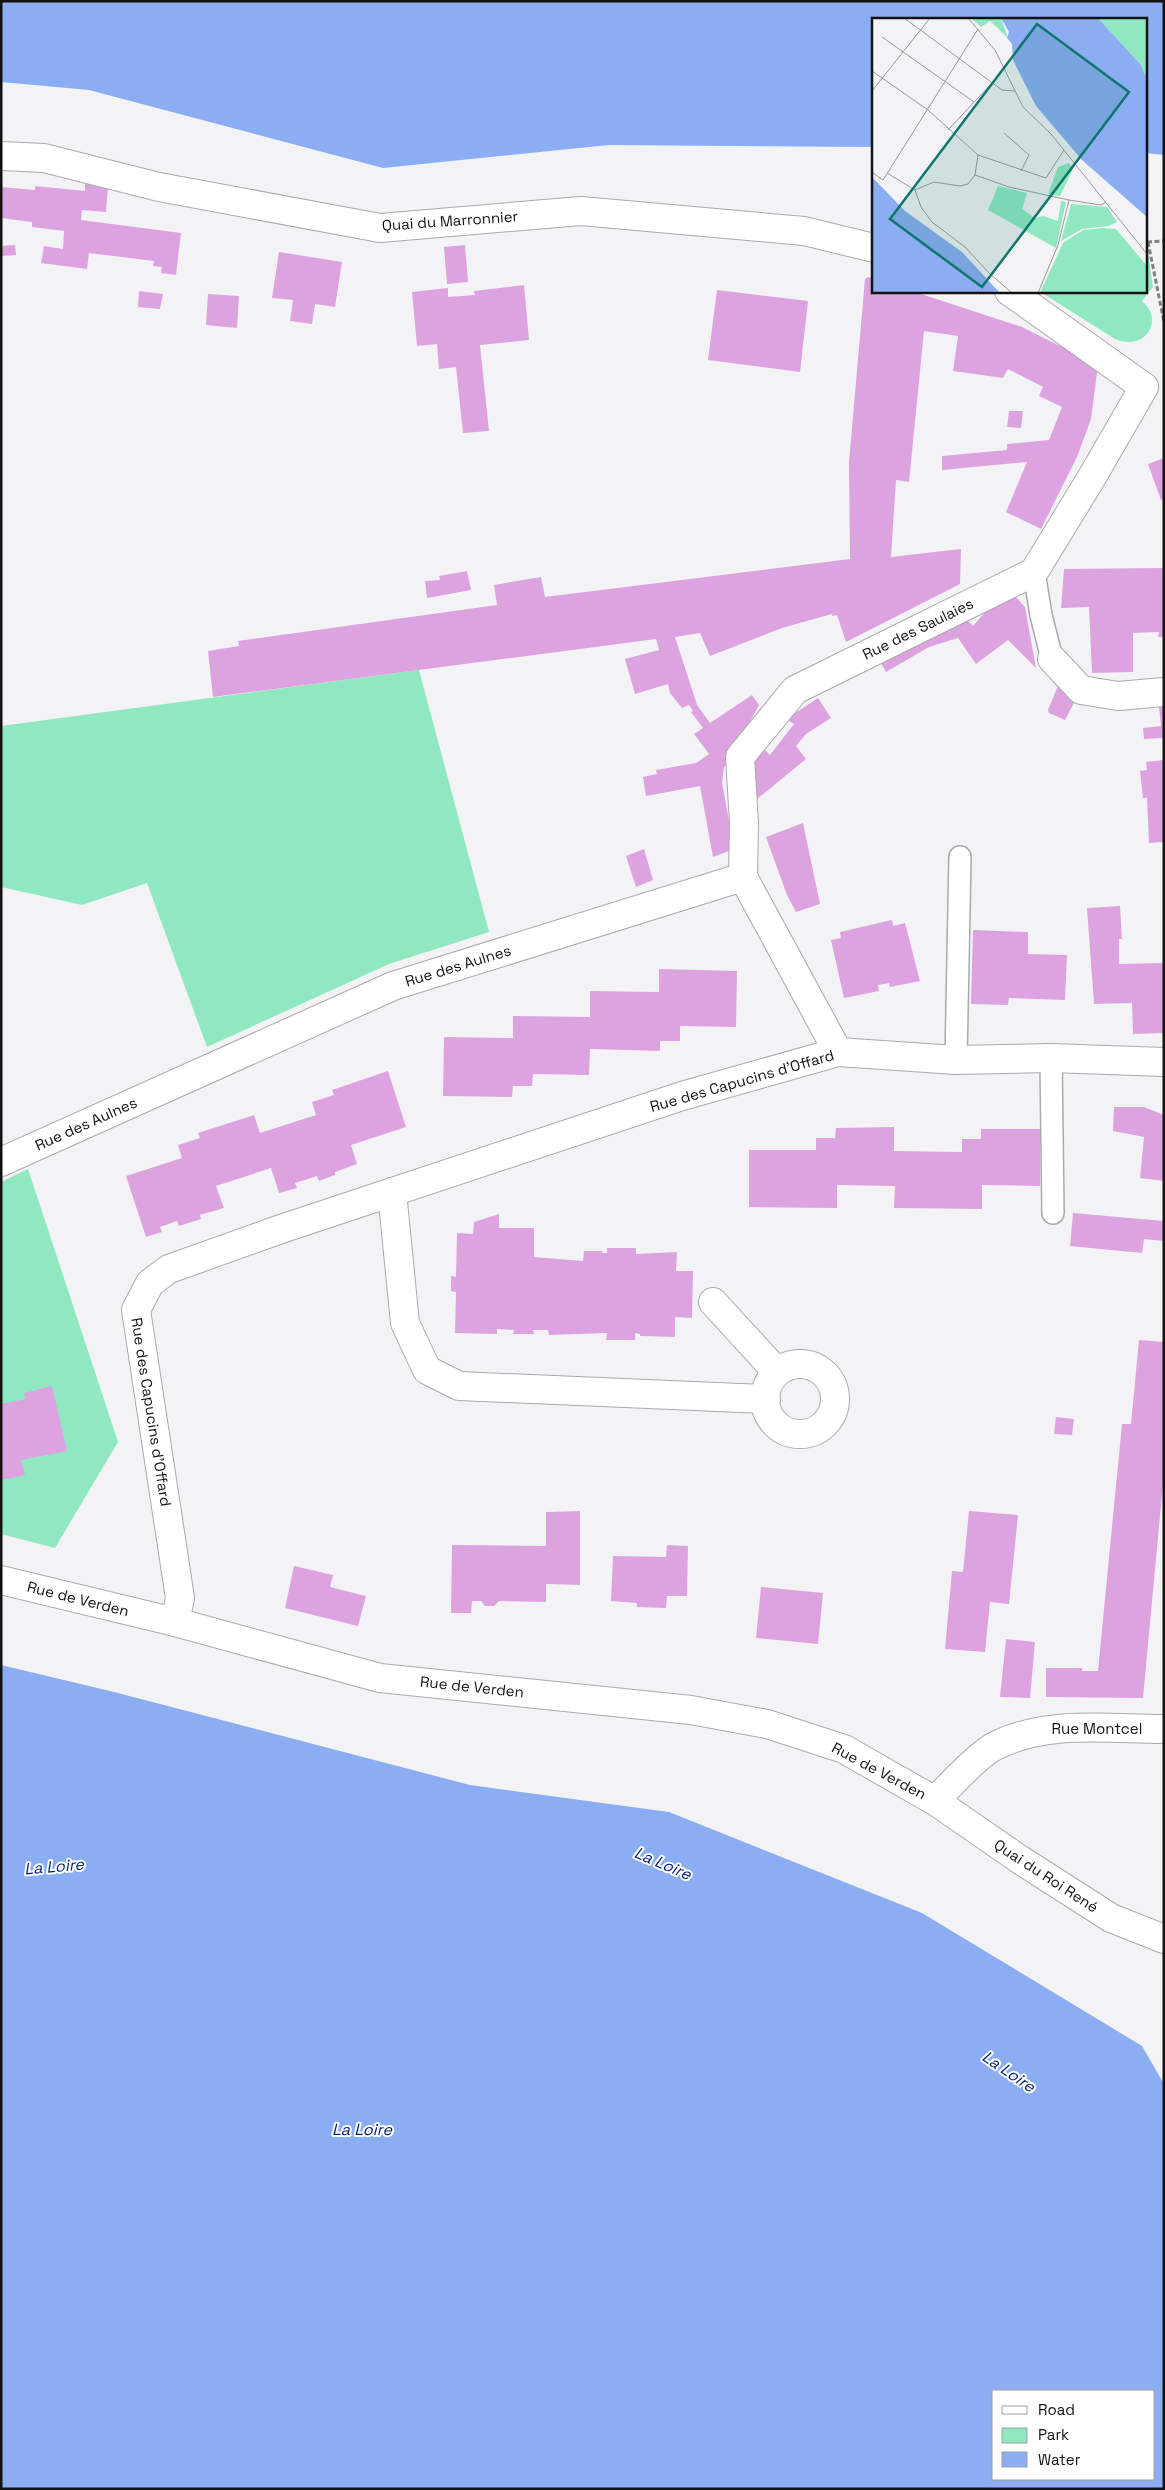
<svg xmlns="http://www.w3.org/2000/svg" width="1165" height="2490" viewBox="0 0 1165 2490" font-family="'Space Grotesk',sans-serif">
<rect width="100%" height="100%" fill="#f3f3f6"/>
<g fill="#90e8c1">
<path d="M 1146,253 L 1148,253 L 1153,287 L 1142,301 C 1165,320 1145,352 1115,339 L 1039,291 L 1146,291 Z"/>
<path d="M 419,670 L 489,932 L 389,964 L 207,1047 L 147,883 L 82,905 L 1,887 L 1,726 Z"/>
<path d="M 28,1169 L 118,1442 L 55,1548 L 1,1534 L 1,1182 Z"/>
</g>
<g fill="#8badf2" fill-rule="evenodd">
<path d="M 1,1 L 1164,1 L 1164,155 L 1146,153 L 1146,19 L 874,19 L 874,147 L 609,145 L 383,168 L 89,90 L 1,82 Z"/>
<path d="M 1,1665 L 114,1692 L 470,1785 L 669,1812 L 922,1913 L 1142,2046 L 1164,2084 L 1164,2489 L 1,2489 ZM 994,2391 L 1154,2391 L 1154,2479 L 994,2479 Z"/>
</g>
<g fill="#dda3e1">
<path d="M 85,180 L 108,186 L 106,212 L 82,210 L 81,220 L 181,233 L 176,275 L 161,273 L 162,267 L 153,266 L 154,261 L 89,253 L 87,269 L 41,263 L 44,246 L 63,249 L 64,231 L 32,227 L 32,222 L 1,218 L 1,187 L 35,190 L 35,186 L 85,191 Z"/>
<path d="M 15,245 L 16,255 L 1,256 L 1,246 Z"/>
<path d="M 465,245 L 468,282 L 447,284 L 444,247 Z"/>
<path d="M 279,252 L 342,262 L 335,307 L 315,304 L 312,324 L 290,321 L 293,300 L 272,298 Z"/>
<path d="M 868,277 L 874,279 L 874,291 L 912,291 L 1022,327 L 1098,365 L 1091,419 L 1077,457 L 1041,529 L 1006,512 L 1027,462 L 942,470 L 942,456 L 1007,450 L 1007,444 L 1049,440 L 1062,407 L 1039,396 L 1043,387 L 1008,369 L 1003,378 L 953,371 L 958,336 L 924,331 L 909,482 L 896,480 L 891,557 L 961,549 L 960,584 L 846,642 L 837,615 L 832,616 L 832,614 L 782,628 L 710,656 L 700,633 L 675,637 L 697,705 L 710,723 L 752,695 L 759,705 L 724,768 L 722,782 L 734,849 L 713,857 L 700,786 L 646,796 L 643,777 L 657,774 L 656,770 L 696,763 L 709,754 L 694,734 L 703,728 L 691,712 L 693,711 L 689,705 L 682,708 L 670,693 L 668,684 L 635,694 L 625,659 L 659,650 L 656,639 L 213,697 L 208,651 L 239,646 L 238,641 L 497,605 L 494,585 L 541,577 L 545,597 L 850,559 L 849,462 L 865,279 Z"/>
<path d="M 524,285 L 529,340 L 480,345 L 489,431 L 463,433 L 456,367 L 439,369 L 437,344 L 417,346 L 412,292 L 448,288 L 448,297 L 475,295 L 474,291 Z"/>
<path d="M 717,290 L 808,301 L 800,372 L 708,360 Z"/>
<path d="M 139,291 L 163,294 L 160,309 L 138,307 Z"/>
<path d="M 208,294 L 239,296 L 237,328 L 206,325 Z"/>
<path d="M 1009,411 L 1023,411 L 1021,428 L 1007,427 Z"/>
<path d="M 1164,458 L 1164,499 L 1161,500 L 1148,464 Z"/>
<path d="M 1164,568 L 1164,637 L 1158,637 L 1159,632 L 1133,633 L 1133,672 L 1092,673 L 1089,607 L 1061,608 L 1064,569 Z"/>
<path d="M 467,571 L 471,590 L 427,598 L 425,581 L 440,580 L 439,576 Z"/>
<path d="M 1014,595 L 1025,607 L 1036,668 L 1008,640 L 976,664 L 958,638 L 929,647 L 886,672 L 876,654 L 963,616 L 973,626 L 986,611 Z"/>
<path d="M 1060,681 L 1080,691 L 1065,720 L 1049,713 L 1048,710 Z"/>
<path d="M 1158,697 L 1164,697 L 1164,743 L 1162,738 L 1144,739 L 1143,728 L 1161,726 Z"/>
<path d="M 818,698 L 831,718 L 806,734 L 796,746 L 806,759 L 757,799 L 751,770 L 763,748 L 770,755 L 794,724 L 786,719 Z"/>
<path d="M 1164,760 L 1164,842 L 1149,843 L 1147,798 L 1143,798 L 1140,771 L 1147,770 L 1146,762 Z"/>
<path d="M 803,823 L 820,904 L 796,912 L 787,895 L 766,837 Z"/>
<path d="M 644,849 L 653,880 L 636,887 L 626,856 Z"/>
<path d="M 1120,906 L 1122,939 L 1119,939 L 1119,964 L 1164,963 L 1164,1033 L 1133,1034 L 1132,1003 L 1094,1004 L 1087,908 Z"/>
<path d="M 892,920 L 893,926 L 905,923 L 920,981 L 890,987 L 889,983 L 878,985 L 879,991 L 844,998 L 831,940 L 841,938 L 840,932 Z"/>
<path d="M 973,930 L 1028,932 L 1028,954 L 1067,955 L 1065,1000 L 1009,998 L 1008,1005 L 971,1004 Z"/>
<path d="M 659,969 L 737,971 L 736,1027 L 680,1026 L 680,1041 L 660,1041 L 660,1051 L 590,1049 L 589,1075 L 533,1074 L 532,1086 L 513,1086 L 512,1097 L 443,1096 L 444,1037 L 513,1038 L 513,1016 L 590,1017 L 590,991 L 659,992 Z"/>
<path d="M 388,1071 L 406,1127 L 351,1145 L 357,1164 L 335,1172 L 335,1175 L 319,1181 L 317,1176 L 295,1183 L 297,1188 L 279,1193 L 271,1168 L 216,1186 L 224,1208 L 200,1215 L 201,1219 L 179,1226 L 177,1221 L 160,1227 L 162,1232 L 146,1237 L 126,1176 L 182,1158 L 178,1145 L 200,1138 L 198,1133 L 254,1115 L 260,1133 L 316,1115 L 312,1102 L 334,1095 L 332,1090 Z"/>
<path d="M 1114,1107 L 1144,1107 L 1164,1115 L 1164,1181 L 1140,1178 L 1144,1137 L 1113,1131 Z"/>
<path d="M 894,1127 L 894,1151 L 962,1152 L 962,1139 L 981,1139 L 981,1129 L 1040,1129 L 1040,1186 L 982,1185 L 982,1209 L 894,1208 L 895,1186 L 837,1185 L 837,1208 L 749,1207 L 749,1150 L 816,1150 L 816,1138 L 835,1138 L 836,1128 Z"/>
<path d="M 1073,1213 L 1164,1221 L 1164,1241 L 1144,1239 L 1142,1253 L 1070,1246 Z"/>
<path d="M 499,1214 L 499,1228 L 534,1228 L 534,1257 L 583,1261 L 584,1251 L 602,1251 L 602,1253 L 607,1253 L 607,1248 L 636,1248 L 636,1254 L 677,1252 L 676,1271 L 693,1271 L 692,1318 L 675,1317 L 675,1337 L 640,1336 L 640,1334 L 635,1333 L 635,1340 L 606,1340 L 607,1333 L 549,1335 L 548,1330 L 533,1330 L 534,1334 L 513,1334 L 514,1330 L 497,1329 L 497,1334 L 455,1333 L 456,1292 L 451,1291 L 451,1276 L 456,1277 L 457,1233 L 473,1234 L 474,1222 Z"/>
<path d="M 1139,1340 L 1164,1342 L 1164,1473 L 1143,1698 L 1046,1697 L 1046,1668 L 1082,1668 L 1082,1671 L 1098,1671 L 1122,1424 L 1131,1424 Z"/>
<path d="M 52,1386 L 67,1451 L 21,1460 L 25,1475 L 1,1480 L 1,1404 L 26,1399 L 24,1393 Z"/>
<path d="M 1056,1417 L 1074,1419 L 1072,1435 L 1054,1434 Z"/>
<path d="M 580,1511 L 580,1585 L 546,1584 L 546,1602 L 499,1601 L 494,1606 L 485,1606 L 481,1601 L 472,1601 L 471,1613 L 451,1613 L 452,1545 L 546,1546 L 546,1512 Z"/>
<path d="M 969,1511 L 1018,1515 L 1009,1604 L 990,1602 L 985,1652 L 945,1649 L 952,1571 L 963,1572 Z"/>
<path d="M 667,1545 L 688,1546 L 687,1596 L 667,1596 L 666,1608 L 637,1607 L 637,1603 L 611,1601 L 613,1556 L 666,1557 Z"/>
<path d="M 294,1566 L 333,1575 L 330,1587 L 366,1596 L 358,1626 L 285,1608 Z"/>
<path d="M 761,1587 L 823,1593 L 818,1644 L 756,1638 Z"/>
<path d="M 1006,1639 L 1035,1642 L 1030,1698 L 1000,1697 Z"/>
</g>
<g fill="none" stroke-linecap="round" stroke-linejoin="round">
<defs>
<g id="service">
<path d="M 1034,572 L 1041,615 L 1052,659"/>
<path d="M 1051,1058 L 1053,1213"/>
<path d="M 956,1060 L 960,857"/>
</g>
<path id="pedestrian" d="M 1052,659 L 1081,690 L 1118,696 L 1164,692"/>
<g id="minor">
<path d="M 1,156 L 44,158 L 159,187 L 380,228 L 581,211 L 804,231 L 874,248"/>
<path d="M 1009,291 L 1144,387"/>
<path d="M 838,1052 L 743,877 L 744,823 L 740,757 L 795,690 L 1034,572 L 1092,477 L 1144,387"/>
<path d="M 1,1162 L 393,986 L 743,877"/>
<path d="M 392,1192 L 405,1323 L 427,1370 L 459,1386 L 766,1399"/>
<path d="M 713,1302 L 777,1372"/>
<circle cx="800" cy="1399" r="35"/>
<path d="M 1,1580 L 175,1622 L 380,1678 L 691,1710 L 767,1724 L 844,1749 L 935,1801 L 1019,1859 L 1111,1918 L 1164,1939"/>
<path d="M 175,1622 L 180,1598 L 136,1310 L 150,1283 L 169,1269 L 281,1229 L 682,1096 L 838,1052 L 956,1060 L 1051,1058 L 1164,1062"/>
<path d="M 935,1801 C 948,1787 981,1752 997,1745 C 1048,1720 1109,1729 1164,1729"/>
</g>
</defs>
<use href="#service" stroke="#aaa9ac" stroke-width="24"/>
<use href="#pedestrian" stroke="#aaa9ac" stroke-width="30"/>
<use href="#minor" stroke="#aaa9ac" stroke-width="30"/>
<g stroke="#818183" stroke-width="3" stroke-dasharray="5 2.5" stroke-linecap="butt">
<path d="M 1147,242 L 1164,241"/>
<path d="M 1148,242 L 1164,322"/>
</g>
<use href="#service" stroke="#fff" stroke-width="21"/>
<use href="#pedestrian" stroke="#fff" stroke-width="28"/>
<use href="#minor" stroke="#fff" stroke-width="28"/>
</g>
<g text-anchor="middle" stroke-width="4" stroke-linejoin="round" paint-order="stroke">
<g font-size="15" fill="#121213" stroke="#fff">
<text transform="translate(450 221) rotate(-4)" y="5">Quai du Marronnier</text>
<text transform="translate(918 629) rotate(-26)" y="5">Rue des Saulaies</text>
<text transform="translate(458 966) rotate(-17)" y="5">Rue des Aulnes</text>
<text transform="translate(742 1081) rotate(-16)" y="5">Rue des Capucins d'Offard</text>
<text transform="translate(86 1124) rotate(-24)" y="5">Rue des Aulnes</text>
<text transform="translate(151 1412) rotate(81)" y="5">Rue des Capucins d'Offard</text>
<text transform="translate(78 1599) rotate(14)" y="5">Rue de Verden</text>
<text transform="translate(472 1687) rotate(6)" y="5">Rue de Verden</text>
<text x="1097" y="1734">Rue Montcel</text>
<text transform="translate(879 1771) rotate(28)" y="5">Rue de Verden</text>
<text transform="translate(1046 1876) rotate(33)" y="5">Quai du Roi René</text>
</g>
<g font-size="16" font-style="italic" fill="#031e6b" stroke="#fff">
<text transform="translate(663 1863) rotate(23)" y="6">La Loire</text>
<text transform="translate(54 1866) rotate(-5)" y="6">La Loire</text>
<text transform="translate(1009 2071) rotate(34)" y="6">La Loire</text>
<text x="362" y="2135">La Loire</text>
</g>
</g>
<g transform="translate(872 18)">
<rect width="275" height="275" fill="#f3f3f6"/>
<path d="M 99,0 L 129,0 L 136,20 L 118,3 L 109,9 ZM 226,0 L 275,0 L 275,61 L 269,47 ZM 197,145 L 201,151 L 188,178 L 176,176 L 186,149 ZM 126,168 L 155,175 L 150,191 L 163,200 L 171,198 L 186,203 L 189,183 L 194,184 L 184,230 L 116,192 ZM 199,186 L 235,189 L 245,204 L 237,208 L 210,211 L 189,223 ZM 231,210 L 244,211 L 275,248 L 275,275 L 168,275 L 191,225 L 211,212 Z" fill="#90e8c1"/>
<path d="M 129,0 L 226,0 L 269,47 L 275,61 L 275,199 L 210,142 L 164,88 L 141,42 L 140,26 L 135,20 L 137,14 ZM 0,159 L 33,193 L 90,234 L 128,275 L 0,275 Z" fill="#8badf2"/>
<path fill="none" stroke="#99999b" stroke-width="1" d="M 32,0 L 130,72 L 143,73M 96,0 L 123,32 L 151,89 L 179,116 L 275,236M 10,19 L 102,84M 0,53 L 56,92 L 106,137 L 174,160 L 192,132M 0,73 L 58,0M 76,112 L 120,65M 132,115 L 157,137 L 149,153M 0,154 L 11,162 L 106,11M 15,155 L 43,172M 103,157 L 137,169 L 197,182 L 229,187 L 234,184M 43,172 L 49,189 L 60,204 L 93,229 L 116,254 L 140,275M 43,172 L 62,164 L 88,168 L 96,166 L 103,157 L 106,137M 166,275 L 186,227 L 197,182"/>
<path fill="#0f766e" fill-opacity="0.15" stroke="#0f766e" stroke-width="2.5" d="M 165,6 L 257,74 L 110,269 L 18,201 Z"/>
<rect width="275" height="275" fill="none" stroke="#121213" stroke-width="2.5"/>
</g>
<rect width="1165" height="2490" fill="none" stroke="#121213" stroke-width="5"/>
<rect x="992" y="2390" width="162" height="90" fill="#ffffff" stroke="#a0a0a1"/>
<rect x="1002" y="2406" width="25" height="8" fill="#ffffff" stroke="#a0a0a1"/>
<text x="1038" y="2415" font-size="15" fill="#121213">Road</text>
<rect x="1002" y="2428" width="25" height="15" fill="#90e8c1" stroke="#a0a0a1"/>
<text x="1038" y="2440" font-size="15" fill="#121213">Park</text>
<rect x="1002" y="2452" width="25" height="15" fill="#8badf2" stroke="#a0a0a1"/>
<text x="1038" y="2465" font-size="15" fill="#121213">Water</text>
</svg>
